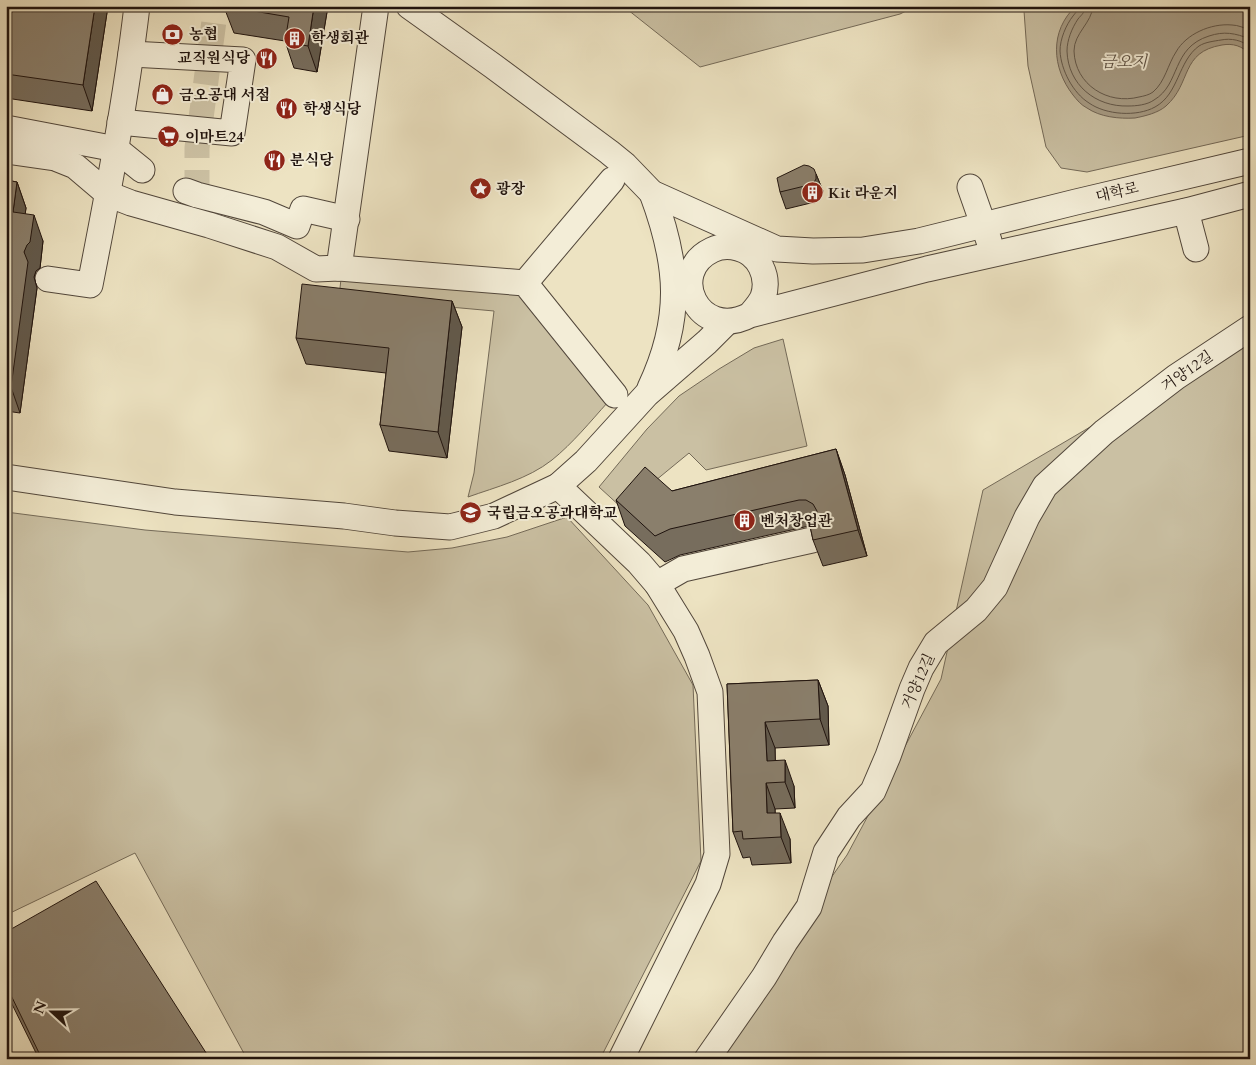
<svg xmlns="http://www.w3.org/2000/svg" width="1256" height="1065" viewBox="0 0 1256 1065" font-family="Cardo,'Noto Serif KR',serif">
<rect width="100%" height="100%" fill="#ede3c2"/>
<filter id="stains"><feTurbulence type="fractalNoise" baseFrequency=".004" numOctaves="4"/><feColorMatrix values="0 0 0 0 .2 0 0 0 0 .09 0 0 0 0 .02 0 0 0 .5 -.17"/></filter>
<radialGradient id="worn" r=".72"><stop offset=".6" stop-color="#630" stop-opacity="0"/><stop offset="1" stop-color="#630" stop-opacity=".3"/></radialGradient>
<g fill="#cac0a3" stroke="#746a58">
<path d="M 623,6 L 916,6 L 900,14 L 700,67 Z"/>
<path d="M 1029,6 L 1250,6 L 1250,135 L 1087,172 L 1061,168 L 1046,147 L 1028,66 L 1024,11 Z"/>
<path d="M 342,270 L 523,289 L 608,402 C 590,422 573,443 552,460 C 528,479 496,487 468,497 L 474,473 L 494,311 L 339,297 Z"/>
<path d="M 1250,333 L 1250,1059 L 704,1059 L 847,855 L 941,679 L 983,490 Z"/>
<path d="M 783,339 L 807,446 L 706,470 L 689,453 L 622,508 L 599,487 L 647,429 L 679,396 L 719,369 L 754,348 Z"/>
<path d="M 6,512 L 145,530 L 408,552 L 452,548 L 507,537 L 567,517 L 648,605 L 693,685 L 701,861 L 600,1059 L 247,1059 L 135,853 L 6,915 Z"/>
</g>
<path fill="#a79c85" stroke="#716555" d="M 1076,6 L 1250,6 L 1250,54 C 1242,46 1233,43 1222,45 C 1180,52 1192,83 1166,106 C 1158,113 1145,116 1135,118 C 1119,119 1100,117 1087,108 C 1081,105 1077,100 1073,95 C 1052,68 1049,31 1076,6 Z"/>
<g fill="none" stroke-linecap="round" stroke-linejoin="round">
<g stroke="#63584a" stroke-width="1">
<path d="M 1079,6 C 1078,11 1076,12 1073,16 C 1066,25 1060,39 1060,51 C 1061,70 1073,93 1089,103 C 1106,115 1137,117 1155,107 C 1179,94 1178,61 1199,46 C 1205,42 1215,41 1221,40 C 1231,38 1242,40 1250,47"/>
<path d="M 1085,6 C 1085,13 1082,14 1078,19 C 1072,28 1067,40 1067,51 C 1068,85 1096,107 1128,106 C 1136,106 1147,105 1154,100 C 1181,84 1171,48 1209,36 C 1224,31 1235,33 1250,39"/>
<path d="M 1093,6 C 1092,23 1074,33 1074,51 C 1075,85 1108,105 1139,97 C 1144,96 1149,95 1153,92 C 1165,82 1168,64 1176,52 C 1186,34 1211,23 1232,25 C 1238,25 1244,28 1250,30"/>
</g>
<path stroke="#cec4a7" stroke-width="25" stroke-dasharray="25 12" stroke-linecap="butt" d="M 197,195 L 197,148 L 216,6"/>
<defs>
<g id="minor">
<path d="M 409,6 L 493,66 L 609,152 L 625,165 L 652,193 L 777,249 L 813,251 L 863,250 L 919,241 L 1076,202 L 1250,161"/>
<path d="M 120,122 L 232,133 L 243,60 L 131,54"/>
<path d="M 6,128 L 116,149 L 142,170"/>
<path d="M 6,151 L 55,158 L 75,166 L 108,194 L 131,203 L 209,225 L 277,247 L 316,269 L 339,268 L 525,283 L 615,395"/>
<path d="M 970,187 L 989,241"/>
<path d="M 186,191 L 197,195 L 264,212 L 297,226 L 303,209 L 347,219"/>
<path d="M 1186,211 L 1196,249"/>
<path d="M 339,268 L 376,6"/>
<path d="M 48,279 L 90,285 C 108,193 126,100 137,6"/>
<path d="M 525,283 L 612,180"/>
<path d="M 750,315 C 755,309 760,304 763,297 C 770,277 759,253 738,248 C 730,246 720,246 712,250 C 666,272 698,342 750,315 L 927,269 L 1186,211 L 1250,194"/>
<path d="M 650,388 C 683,318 679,265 652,193"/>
<path d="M 6,477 L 175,502 L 344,516 L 395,523 L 450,527 L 494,516 L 558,486 L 586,461 L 647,394 L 707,342 L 727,322"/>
<path d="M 558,486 L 639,563 L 657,584 L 686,631 L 697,656 L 710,692 L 717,854 L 708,884 L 621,1059"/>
<path d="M 657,584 L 683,569 L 812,540"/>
<path d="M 707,1059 L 764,977 L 785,942 L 809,907 L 826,852 L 849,817 L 873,791 L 888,756 L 912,689 L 921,668 L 936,643 L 976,610 L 995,587 L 1027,517 L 1045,486 L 1104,432 L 1176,377 L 1250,328"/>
</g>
</defs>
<use href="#minor" stroke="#52473b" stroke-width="27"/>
<use href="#minor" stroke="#f3edd7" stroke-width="25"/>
</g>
<g fill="#776d5d" stroke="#1f130e">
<path d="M 6,6 L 108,6 L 92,111 L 6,98 Z"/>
<path d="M 328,6 L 317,72 L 294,68 L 285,41 L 234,33 L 224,7 Z"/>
<path d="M 816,174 L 823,191 L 822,196 L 819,201 L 786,209 L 780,192 Z"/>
<path d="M 6,180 L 17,182 L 26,208 L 25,214 L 43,241 L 40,268 L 36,271 L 34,277 L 37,288 L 20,413 L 6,411 Z"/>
<path d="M 452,301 L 462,327 L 447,458 L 389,451 L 380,425 L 386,373 L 306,364 L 296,338 Z"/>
<path d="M 836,449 L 845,475 L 867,556 L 823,566 L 813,540 L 810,526 L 809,526 L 680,555 L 665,562 L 625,526 L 616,500 L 672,491 Z"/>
<path d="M 818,680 L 828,706 L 829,745 L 775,748 L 775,761 L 794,786 L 795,808 L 775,809 L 775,813 L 790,839 L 791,863 L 752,865 L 750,857 L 743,858 L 733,832 L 727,684 Z"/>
<path d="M 6,932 L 210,1059 L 39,1059 L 6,992 Z"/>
</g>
<g fill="#61594c" stroke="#1f130e">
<path d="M 95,6 L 108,6 L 92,111 L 83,85 Z"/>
<path d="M 314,6 L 328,6 L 317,72 L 308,46 Z"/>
<path d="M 816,174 L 823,191 L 822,196 L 819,201 L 813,184 Z"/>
<path d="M 17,182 L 26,208 L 22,238 L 13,212 Z"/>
<path d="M 34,215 L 43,241 L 40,268 L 36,271 L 34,277 L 37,288 L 20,413 L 11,387 L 24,252 Z"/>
<path d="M 452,301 L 462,327 L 447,458 L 438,432 Z"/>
<path d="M 836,449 L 845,475 L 867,556 L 858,530 Z"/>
<path d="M 818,680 L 828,706 L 829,745 L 820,719 Z"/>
<path d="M 765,722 L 775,748 L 776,783 L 767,761 Z"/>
<path d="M 785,760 L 794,786 L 795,808 L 785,782 Z"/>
<path d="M 766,783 L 775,809 L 776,837 L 767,813 Z"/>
<path d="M 780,813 L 790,839 L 791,863 L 781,837 Z"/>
</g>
<g fill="#8a7f6c" stroke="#1f130e">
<path d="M 6,6 L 95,6 L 83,85 L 6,74 Z"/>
<path d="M 224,6 L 314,6 L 308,46 L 285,42 L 289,17 Z"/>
<path d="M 804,165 L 809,166 L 814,169 L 816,174 L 816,179 L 813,184 L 780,192 L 777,178 Z"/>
<path d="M 6,180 L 17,182 L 13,212 L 34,215 L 30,242 L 27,245 L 24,252 L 28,262 L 11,387 L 6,386 Z"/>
<path d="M 302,284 L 452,301 L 438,432 L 380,425 L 389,348 L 296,338 Z"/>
<path d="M 836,449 L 858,530 L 813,540 L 810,526 L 816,519 L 817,511 L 813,504 L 806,500 L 799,500 L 670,529 L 655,536 L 616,500 L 645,467 L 672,491 Z"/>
<path d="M 818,680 L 820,719 L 765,722 L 767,761 L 785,760 L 785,782 L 766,783 L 767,813 L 780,813 L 781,837 L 743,839 L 742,831 L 733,832 L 727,684 Z"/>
<path d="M 96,881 L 210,1059 L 42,1059 L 6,985 L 6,932 Z"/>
</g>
<defs>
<symbol id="bank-disc" viewBox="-11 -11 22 22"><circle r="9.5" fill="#8f2418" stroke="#f3edd7"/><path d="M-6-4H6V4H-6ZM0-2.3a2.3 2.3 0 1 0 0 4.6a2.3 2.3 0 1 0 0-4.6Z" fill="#fff"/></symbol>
<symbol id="building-disc" viewBox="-11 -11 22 22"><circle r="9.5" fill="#8f2418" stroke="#f3edd7"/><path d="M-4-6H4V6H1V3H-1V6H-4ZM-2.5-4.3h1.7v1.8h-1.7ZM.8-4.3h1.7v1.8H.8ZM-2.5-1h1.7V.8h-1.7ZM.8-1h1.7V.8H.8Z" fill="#fff"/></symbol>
<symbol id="restaurant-disc" viewBox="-11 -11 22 22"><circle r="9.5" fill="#8f2418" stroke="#f3edd7"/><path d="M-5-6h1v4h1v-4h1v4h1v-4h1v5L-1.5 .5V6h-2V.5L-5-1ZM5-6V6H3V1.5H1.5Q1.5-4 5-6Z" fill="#fff"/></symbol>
<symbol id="shop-disc" viewBox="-11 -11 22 22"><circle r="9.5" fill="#8f2418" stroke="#f3edd7"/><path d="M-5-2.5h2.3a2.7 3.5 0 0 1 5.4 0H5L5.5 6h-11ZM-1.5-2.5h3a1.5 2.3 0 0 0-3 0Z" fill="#fff"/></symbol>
<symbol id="supermarket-disc" viewBox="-11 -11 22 22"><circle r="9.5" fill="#8f2418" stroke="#f3edd7"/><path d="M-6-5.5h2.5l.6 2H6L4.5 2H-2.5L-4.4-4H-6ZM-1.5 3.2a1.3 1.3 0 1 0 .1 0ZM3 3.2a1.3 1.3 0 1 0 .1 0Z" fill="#fff"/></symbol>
<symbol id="sight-disc" viewBox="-11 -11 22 22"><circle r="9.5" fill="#8f2418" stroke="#f3edd7"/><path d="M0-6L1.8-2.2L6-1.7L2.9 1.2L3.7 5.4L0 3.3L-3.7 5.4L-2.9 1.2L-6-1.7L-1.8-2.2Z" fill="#fff"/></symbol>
<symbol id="university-disc" viewBox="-11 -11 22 22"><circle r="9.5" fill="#8f2418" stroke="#f3edd7"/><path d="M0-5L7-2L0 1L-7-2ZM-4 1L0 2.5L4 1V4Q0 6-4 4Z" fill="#fff"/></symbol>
</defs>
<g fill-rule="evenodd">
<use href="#bank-disc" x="160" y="22" width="25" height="25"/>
<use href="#building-disc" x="282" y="26" width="25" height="25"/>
<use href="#restaurant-disc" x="254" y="46" width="25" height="25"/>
<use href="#shop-disc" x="150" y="82" width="25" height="25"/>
<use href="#restaurant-disc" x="274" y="96" width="25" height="25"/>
<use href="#supermarket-disc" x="156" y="124" width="25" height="25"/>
<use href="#restaurant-disc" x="262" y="148" width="25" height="25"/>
<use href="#sight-disc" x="468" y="176" width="25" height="25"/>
<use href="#building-disc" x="800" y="180" width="25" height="25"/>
<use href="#university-disc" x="458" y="500" width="25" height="25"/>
<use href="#building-disc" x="732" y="508" width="25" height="25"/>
</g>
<g text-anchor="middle" stroke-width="4" stroke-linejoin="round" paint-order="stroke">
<g font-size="15" font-weight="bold" fill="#1f130e" stroke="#f3edd7" text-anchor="start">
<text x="189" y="39">농협</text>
<text x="311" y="43">학생회관</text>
<text x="250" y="63" text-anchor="end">교직원식당</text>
<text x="179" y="100">금오공대 서점</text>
<text x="303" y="114">학생식당</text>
<text x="185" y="142">이마트24</text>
<text x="290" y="165">분식당</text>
<text x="496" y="194">광장</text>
<text x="828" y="198">Kit 라운지</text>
<text x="487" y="518">국립금오공과대학교</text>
<text x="760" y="526">벤처창업관</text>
</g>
<g font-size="15" fill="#1f130e" stroke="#f3edd7">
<text transform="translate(1117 192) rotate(-13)" y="5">대학로</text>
<text transform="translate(1187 371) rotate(-35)" y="5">거양12길</text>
<text transform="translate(918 681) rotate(-66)" y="5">거양12길</text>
</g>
<g font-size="16" font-style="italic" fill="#5c5144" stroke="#f3edd7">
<text x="1124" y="67">금오지</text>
</g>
</g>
<rect width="1256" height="1065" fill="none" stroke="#ede3c2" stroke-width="25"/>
<rect x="8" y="8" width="1241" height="1050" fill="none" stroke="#1f130e" stroke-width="2.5"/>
<rect x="12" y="12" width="1231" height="1040" fill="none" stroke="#1f130e"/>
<g transform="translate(52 1012) rotate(291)" stroke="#f3edd7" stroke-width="4" paint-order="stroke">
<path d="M0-4L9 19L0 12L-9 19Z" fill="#1f130e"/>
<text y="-8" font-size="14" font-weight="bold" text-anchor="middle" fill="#1f130e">N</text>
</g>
<rect width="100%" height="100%" filter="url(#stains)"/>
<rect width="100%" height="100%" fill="url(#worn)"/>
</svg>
